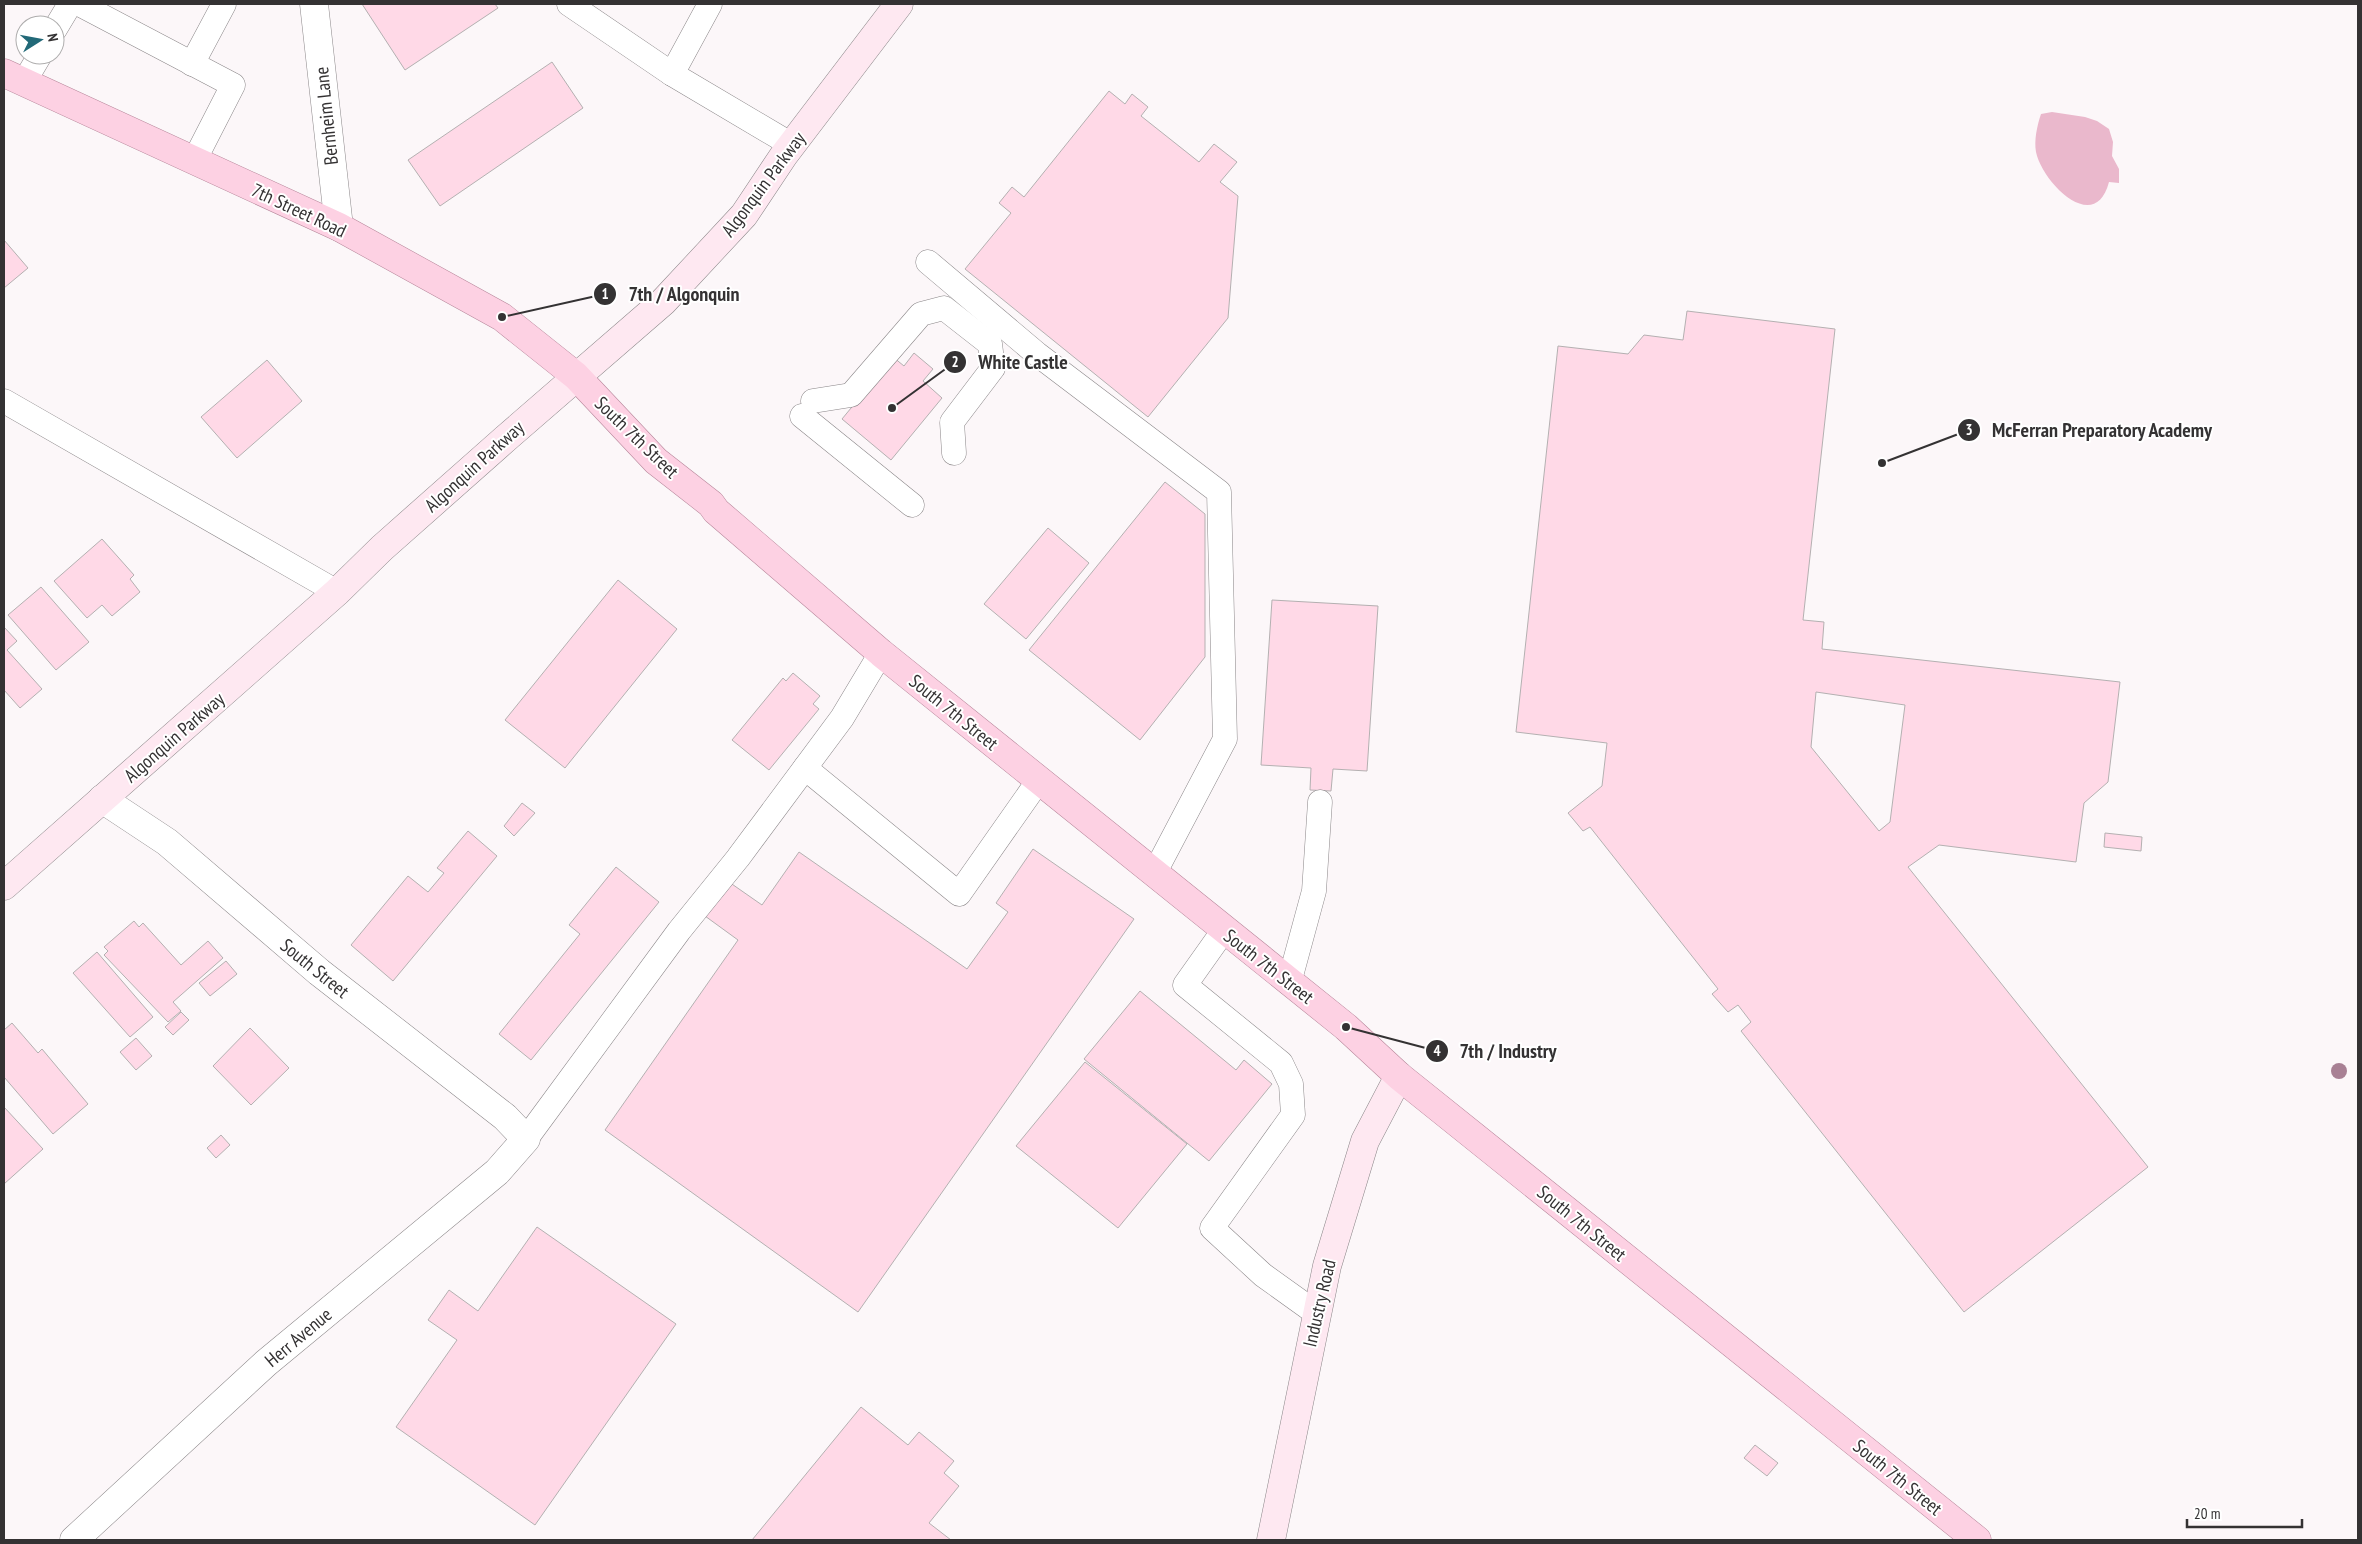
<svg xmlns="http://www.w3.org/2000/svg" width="2362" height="1544" viewBox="0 0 2362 1544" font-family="'PT Sans Narrow',sans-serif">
<rect width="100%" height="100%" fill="#fcf7f9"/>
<path fill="#eab8cc" d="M 2052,112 L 2085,117 L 2097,121 L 2109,129 L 2113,142 L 2112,156 L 2119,169 L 2119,183 L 2109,182 C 2095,236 2042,182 2036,152 C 2034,140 2037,126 2041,114 Z"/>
<g fill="#ffd9e7" stroke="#b4b0b1" fill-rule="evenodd">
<path d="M 362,4 L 495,4 L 498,8 L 405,70 Z"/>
<path d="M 552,62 L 583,108 L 440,206 L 408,160 Z"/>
<path d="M 1109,91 L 1125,104 L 1132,94 L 1148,107 L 1141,116 L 1199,162 L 1214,144 L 1237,162 L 1220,182 L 1238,196 L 1228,318 L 1148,417 L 965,269 L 1011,213 L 999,203 L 1012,187 L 1024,197 Z"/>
<path d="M 4,240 L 28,268 L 4,288 Z"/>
<path d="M 1687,311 L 1835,329 L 1803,620 L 1824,622 L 1822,649 L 2120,682 L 2108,782 L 2084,803 L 2076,862 L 1939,845 L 1908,867 L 2148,1167 L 1964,1312 L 1741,1031 L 1751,1022 L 1738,1005 L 1728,1012 L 1712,994 L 1718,989 L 1590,827 L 1583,831 L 1568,813 L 1602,786 L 1607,743 L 1516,732 L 1558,346 L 1628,354 L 1644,335 L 1683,340 ZM 1816,692 L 1905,705 L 1890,822 L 1879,831 L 1811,747 Z"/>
<path d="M 914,353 L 933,369 L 923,381 L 942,398 L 891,460 L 842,419 L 893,357 L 904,366 Z"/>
<path d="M 267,360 L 302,401 L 237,458 L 201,417 Z"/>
<path d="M 1165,482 L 1205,514 L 1205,657 L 1140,740 L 1029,650 Z"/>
<path d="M 1048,528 L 1089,563 L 1026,639 L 984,604 Z"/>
<path d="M 102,539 L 134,575 L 130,579 L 140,592 L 112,616 L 102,605 L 87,618 L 54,581 Z"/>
<path d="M 618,580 L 677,629 L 565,768 L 505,720 Z"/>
<path d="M 41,587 L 89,642 L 56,670 L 8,615 Z"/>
<path d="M 1272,600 L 1378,606 L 1367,771 L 1333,769 L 1331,791 L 1310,790 L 1311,768 L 1261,765 Z"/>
<path d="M 4,627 L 17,641 L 7,650 L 42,689 L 20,708 L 4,690 Z"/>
<path d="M 793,673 L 820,696 L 813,704 L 819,709 L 769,770 L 732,740 L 783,678 L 786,681 Z"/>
<path d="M 522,803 L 535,813 L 514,836 L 504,826 Z"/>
<path d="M 468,831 L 497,856 L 393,981 L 351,945 L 408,876 L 428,892 L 444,873 L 437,868 Z"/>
<path d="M 2105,833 L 2142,837 L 2141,851 L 2104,847 Z"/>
<path d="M 1033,849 L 1134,919 L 858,1312 L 605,1130 L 738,940 L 705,916 L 729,882 L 762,905 L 799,852 L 967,969 L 1008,912 L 996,903 Z"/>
<path d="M 616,867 L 659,902 L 531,1060 L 499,1034 L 580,934 L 569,925 Z"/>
<path d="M 134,921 L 139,927 L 143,923 L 181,965 L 208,941 L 223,958 L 173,1002 L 181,1011 L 168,1022 L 104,955 L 108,951 L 104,947 Z"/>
<path d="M 97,952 L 153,1017 L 130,1037 L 73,973 Z"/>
<path d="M 226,961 L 237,974 L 210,996 L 199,983 Z"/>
<path d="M 1140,991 L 1236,1070 L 1244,1060 L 1272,1084 L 1209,1161 L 1084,1059 Z"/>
<path d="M 181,1012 L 189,1020 L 173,1035 L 165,1027 Z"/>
<path d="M 12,1023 L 38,1053 L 42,1049 L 88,1104 L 53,1134 L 4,1077 L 4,1030 Z"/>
<path d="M 250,1028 L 289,1068 L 251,1105 L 213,1066 Z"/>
<path d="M 136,1038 L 152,1056 L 136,1070 L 120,1052 Z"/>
<path d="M 1085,1062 L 1187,1144 L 1118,1228 L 1016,1146 Z"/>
<path d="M 4,1107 L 43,1149 L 4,1184 Z"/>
<path d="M 221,1135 L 230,1145 L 216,1158 L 207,1148 Z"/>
<path d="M 537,1227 L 676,1324 L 535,1525 L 396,1427 L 457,1340 L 428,1320 L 449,1290 L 478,1311 Z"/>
<path d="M 861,1407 L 908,1445 L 919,1432 L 954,1461 L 944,1473 L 959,1486 L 929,1523 L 951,1540 L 752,1540 Z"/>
<path d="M 1755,1445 L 1778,1463 L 1767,1476 L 1744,1458 Z"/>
</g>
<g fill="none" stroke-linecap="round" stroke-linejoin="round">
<defs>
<g id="service">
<path d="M 79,4 L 233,85 L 194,161"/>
<path d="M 569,4 L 672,74 L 792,145"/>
<path d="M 55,29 L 70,4"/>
<path d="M 192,64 L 224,4"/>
<path d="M 672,74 L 710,4"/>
<path d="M 24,82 L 40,55"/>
<path d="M 928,262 L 1037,354 L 1219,492 L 1225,739 L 1154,874"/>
<path d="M 4,401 L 337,592"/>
<path d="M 813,401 L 851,395 L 921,314 L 944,308 L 990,344 L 993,368 L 952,422 L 954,453"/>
<path d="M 802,416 L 912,505"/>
<path d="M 805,768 L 959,894 L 1039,780"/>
<path d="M 1224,930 L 1185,985 L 1281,1063 L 1291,1084 L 1293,1115 L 1212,1228 L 1263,1275 L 1316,1313"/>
<path d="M 1289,983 L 1314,891 L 1320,802"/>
<path d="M 526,1139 L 679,931 L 738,858 L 842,718 L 881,653"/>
</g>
<g id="minor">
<path d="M 314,4 L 339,227"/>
<path d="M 74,1540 L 266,1363 L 497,1172 L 526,1139 L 505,1117 L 319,972 L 167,842 L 102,799"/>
</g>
<g id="secondary">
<path d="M 4,886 L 337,592 L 382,548 L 505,439 L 663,302 L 744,215 L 784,155 L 899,4"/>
<path d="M 1271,1540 L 1327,1266 L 1365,1141 L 1399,1076"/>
</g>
<path id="primary" d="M 4,73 L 339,227 L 502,317 L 576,376 L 656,461 L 711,504 L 716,511 L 881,653 L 1346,1027 L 1399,1076 L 1977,1540"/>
</defs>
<use href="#service" stroke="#8a8688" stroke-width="25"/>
<use href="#minor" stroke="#8a8688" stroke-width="29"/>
<use href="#secondary" stroke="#8a8688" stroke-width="29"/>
<use href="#primary" stroke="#b6869a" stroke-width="29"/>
<use href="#service" stroke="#fff" stroke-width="24"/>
<use href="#minor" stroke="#fff" stroke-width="28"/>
<use href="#secondary" stroke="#fee8f1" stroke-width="28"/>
<use href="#primary" stroke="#fdd1e3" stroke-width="28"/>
</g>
<circle fill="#a88094" cx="2339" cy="1071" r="8"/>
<g text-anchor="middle" stroke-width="4" stroke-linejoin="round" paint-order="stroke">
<g font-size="19" fill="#343233" stroke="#fff">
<text transform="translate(326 116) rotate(-96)" y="7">Bernheim Lane</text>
<text transform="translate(763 184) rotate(-53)" y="7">Algonquin Parkway</text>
<text transform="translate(299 210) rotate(25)" y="7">7th Street Road</text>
<text transform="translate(637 437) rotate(44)" y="7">South 7th Street</text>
<text transform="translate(474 466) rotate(-42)" y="7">Algonquin Parkway</text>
<text transform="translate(954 712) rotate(39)" y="7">South 7th Street</text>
<text transform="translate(174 737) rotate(-41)" y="7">Algonquin Parkway</text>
<text transform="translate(1269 966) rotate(38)" y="7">South 7th Street</text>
<text transform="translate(315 968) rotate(39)" y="7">South Street</text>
<text transform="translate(1582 1223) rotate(39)" y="7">South 7th Street</text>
<text transform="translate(1319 1303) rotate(-77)" y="7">Industry Road</text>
<text transform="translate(298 1337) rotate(-40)" y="7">Herr Avenue</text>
<text transform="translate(1898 1477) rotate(39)" y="7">South 7th Street</text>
</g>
</g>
<path fill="none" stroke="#343233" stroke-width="2" d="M502 317L605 294M892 408L955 362M1882 463L1969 430M1346 1027L1437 1051"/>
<g fill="#343233" stroke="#fff" stroke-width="2">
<circle cx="502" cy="317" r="5"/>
<circle cx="892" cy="408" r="5"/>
<circle cx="1882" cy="463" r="5"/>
<circle cx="1346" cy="1027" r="5"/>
<circle cx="605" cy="294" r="12"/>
<circle cx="955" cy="362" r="12"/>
<circle cx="1969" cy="430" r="12"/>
<circle cx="1437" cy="1051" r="12"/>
</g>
<g font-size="15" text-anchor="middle" font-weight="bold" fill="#fff">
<text x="605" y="299">1</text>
<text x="955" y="367">2</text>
<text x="1969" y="435">3</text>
<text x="1437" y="1056">4</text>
</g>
<g font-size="20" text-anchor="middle" font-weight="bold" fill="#343233" stroke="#fff" stroke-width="4" stroke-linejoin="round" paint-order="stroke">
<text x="684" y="301">7th / Algonquin</text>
<text x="1023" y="369">White Castle</text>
<text x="2102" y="437">McFerran Preparatory Academy</text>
<text x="1508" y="1058">7th / Industry</text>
</g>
<rect width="2362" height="1544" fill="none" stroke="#343233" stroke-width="10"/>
<g transform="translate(40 40) rotate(79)"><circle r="24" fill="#ffffff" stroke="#aeadad"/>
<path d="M0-4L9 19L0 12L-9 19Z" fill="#226978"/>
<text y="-8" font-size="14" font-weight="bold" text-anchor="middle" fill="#343233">N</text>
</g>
<path d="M2187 1519v8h115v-8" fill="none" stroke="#343233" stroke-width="2.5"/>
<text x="2194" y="1519" font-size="15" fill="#343233" stroke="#ffffff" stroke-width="4" paint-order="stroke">20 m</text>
</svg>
